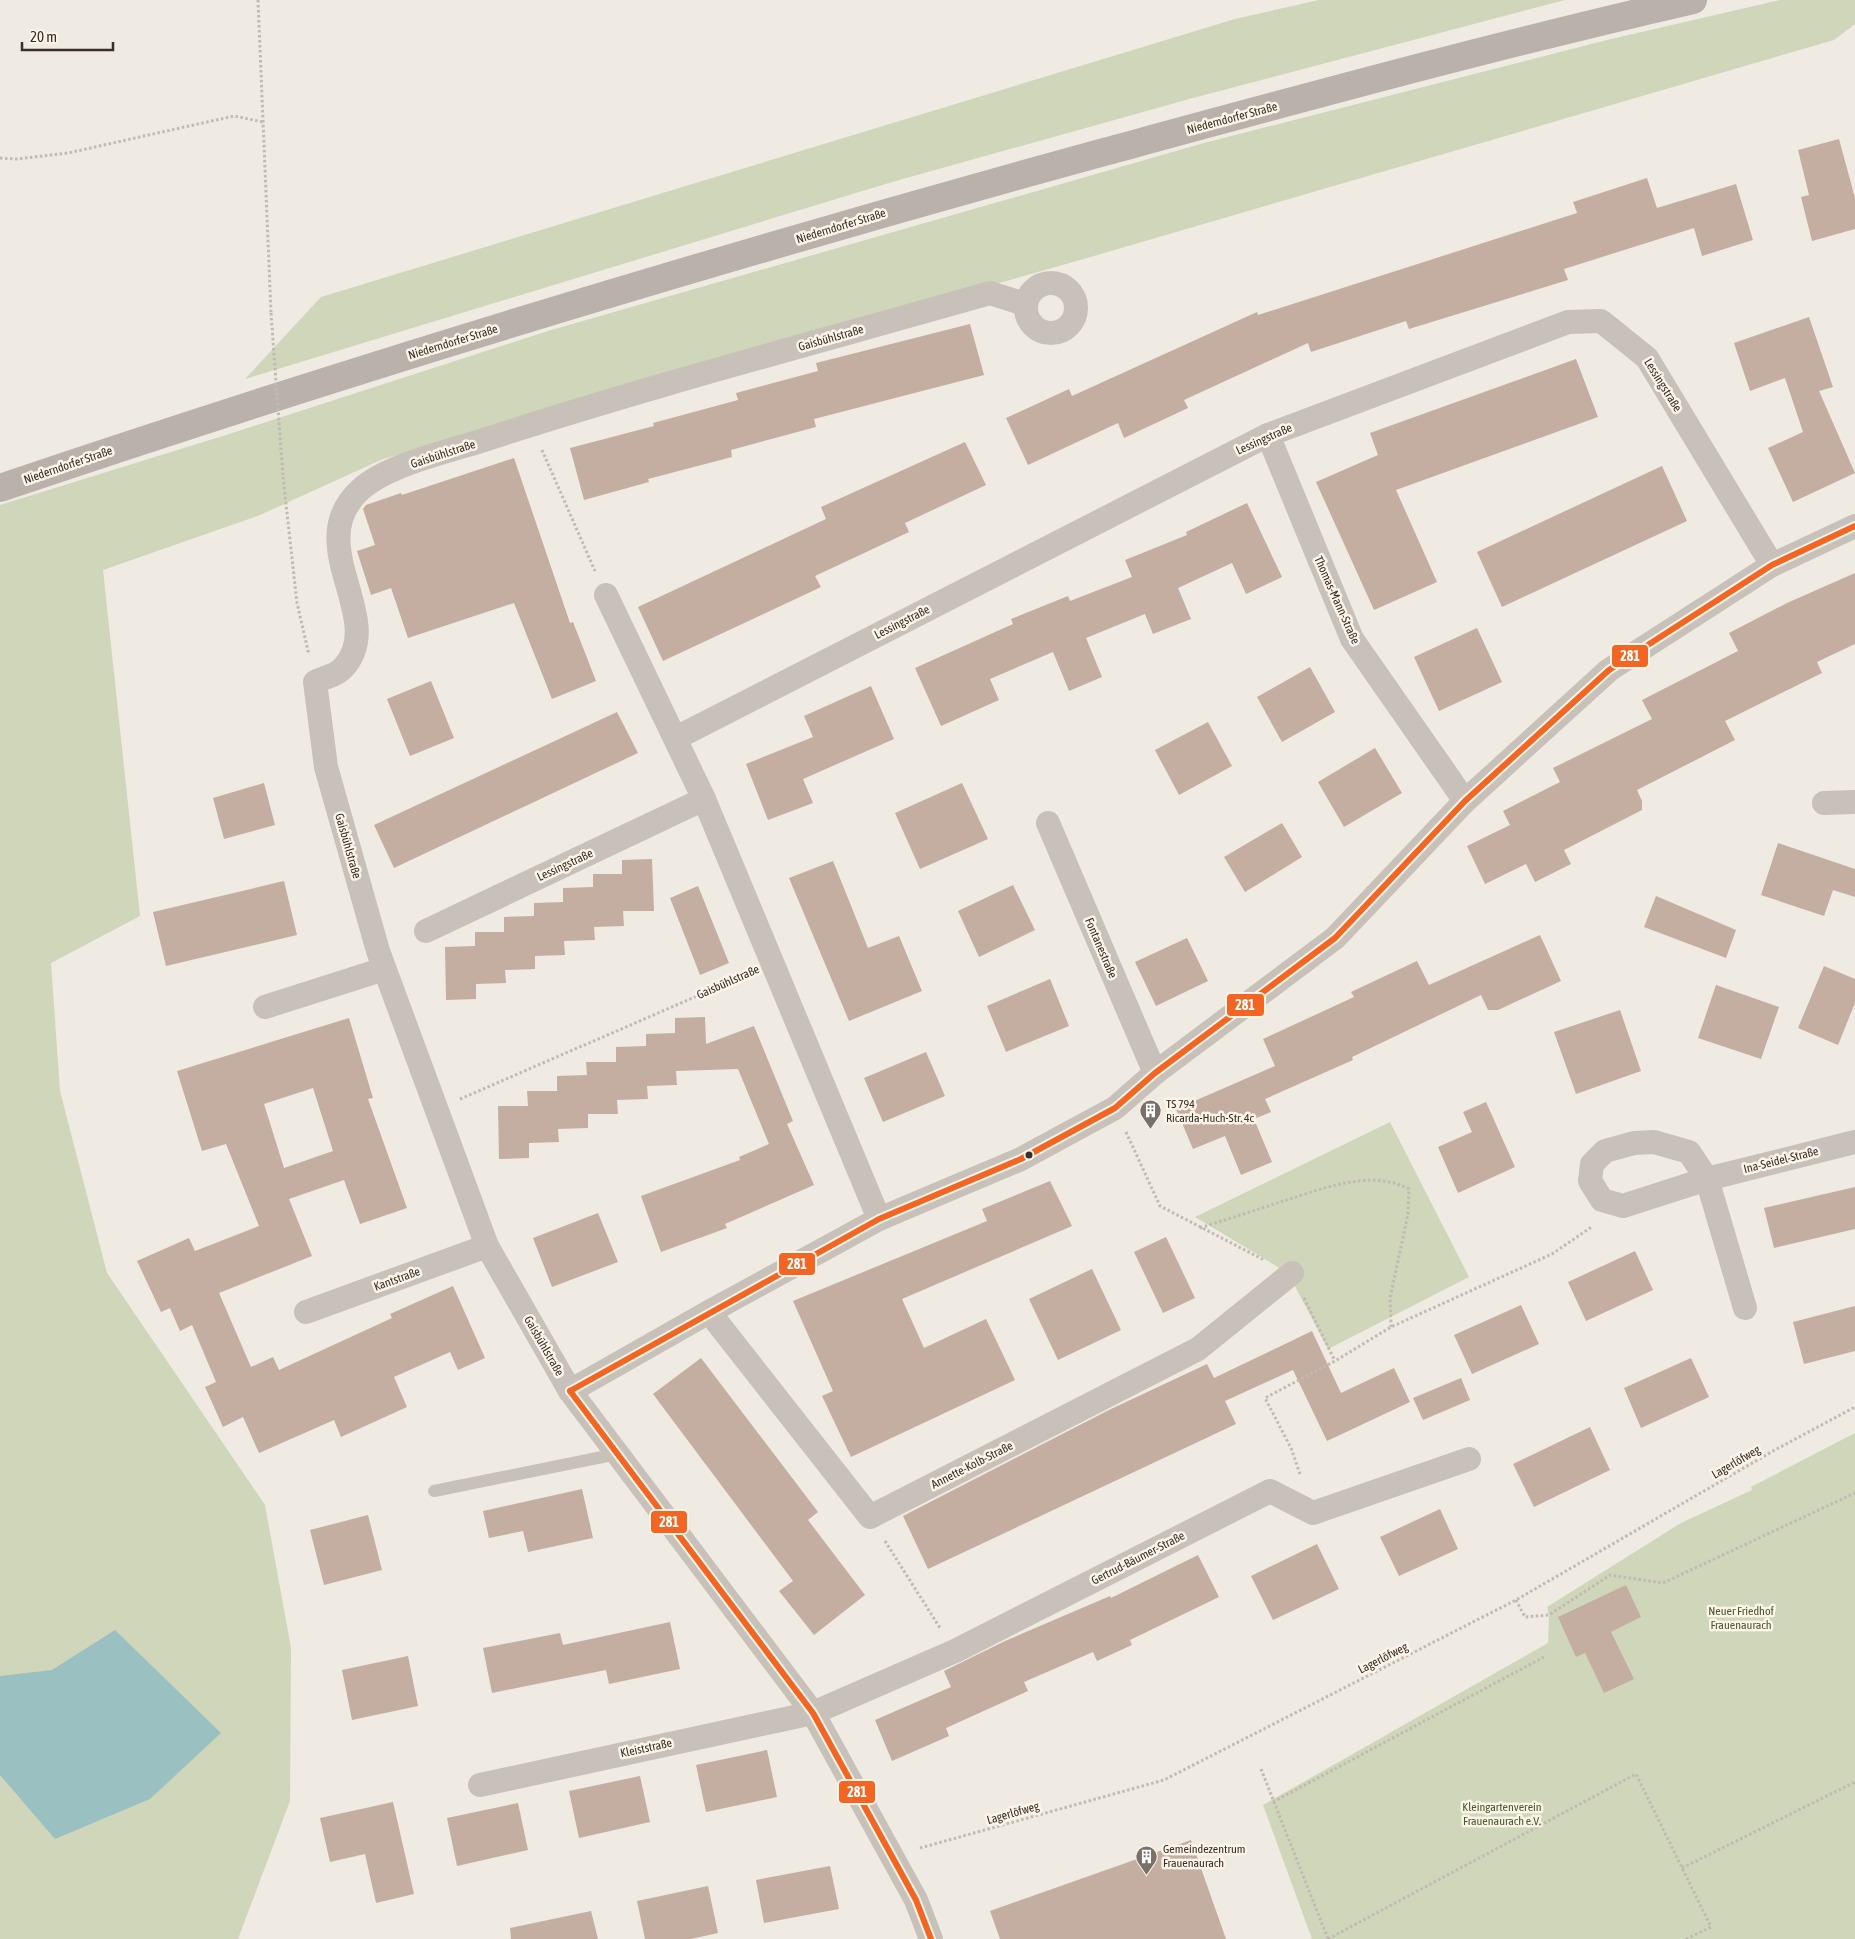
<svg xmlns="http://www.w3.org/2000/svg" width="1855" height="1939" viewBox="0 0 1855 1939" font-family="'Asap Condensed',sans-serif">
<rect width="100%" height="100%" fill="#efeae2"/>
<g fill="#cfd6ba">
<path d="M 1319,0 L 1565,0 L 1193,98 L 892,182 L 245,379 L 321,297 L 1235,19 Z"/>
<path d="M 1780,0 L 1855,0 L 1855,24 L 1834,40 L 1087,258 L 383,459 L 260,515 L 103,570 L 140,916 L 51,963 L 60,1091 L 107,1273 L 265,1505 L 291,1648 L 290,1801 L 238,1939 L 0,1939 L 0,505 L 226,435 L 548,331 L 1204,143 L 1607,40 Z"/>
<path d="M 1390,1122 L 1469,1277 L 1328,1349 L 1288,1273 L 1195,1217 Z"/>
<path d="M 1855,1433 L 1855,1939 L 1312,1939 L 1263,1805 L 1548,1643 L 1549,1615 L 1547,1607 L 1681,1523 L 1752,1490 L 1751,1487 Z"/>
</g>
<path fill="#9bc0c2" d="M 115,1630 L 221,1733 L 150,1799 L 55,1839 L 0,1775 L 0,1676 L 52,1670 Z"/>
<g fill="#c4aea2" fill-rule="evenodd">
<path d="M 1839,139 L 1855,198 L 1855,229 L 1812,241 L 1801,197 L 1809,195 L 1798,150 Z"/>
<path d="M 1647,178 L 1657,208 L 1736,184 L 1753,240 L 1702,256 L 1694,228 L 1564,269 L 1568,280 L 1409,329 L 1406,321 L 1311,352 L 1308,343 L 1184,400 L 1188,408 L 1124,438 L 1118,423 L 1028,465 L 1006,418 L 1069,389 L 1072,396 L 1257,312 L 1258,315 L 1577,213 L 1573,202 Z"/>
<path d="M 1809,317 L 1833,387 L 1819,391 L 1855,473 L 1793,502 L 1768,448 L 1803,432 L 1785,378 L 1750,391 L 1734,343 Z"/>
<path d="M 970,324 L 984,375 L 814,419 L 816,427 L 731,450 L 732,457 L 648,479 L 649,482 L 584,500 L 570,448 L 654,426 L 653,423 L 738,400 L 736,393 L 818,371 L 816,363 Z"/>
<path d="M 1576,359 L 1598,417 L 1396,490 L 1437,582 L 1374,610 L 1316,482 L 1378,455 L 1370,433 Z"/>
<path d="M 965,442 L 986,485 L 905,523 L 909,532 L 815,576 L 821,587 L 663,661 L 638,607 L 826,519 L 821,507 Z"/>
<path d="M 514,458 L 570,623 L 573,622 L 596,681 L 552,699 L 514,603 L 408,638 L 391,588 L 371,595 L 357,551 L 375,545 L 363,509 L 366,505 L 401,493 L 402,495 Z"/>
<path d="M 1662,466 L 1687,521 L 1502,607 L 1477,552 Z"/>
<path d="M 1247,503 L 1282,577 L 1246,594 L 1232,563 L 1178,588 L 1191,619 L 1153,634 L 1145,614 L 1086,638 L 1102,677 L 1069,691 L 1053,652 L 990,679 L 999,700 L 941,726 L 915,668 L 1013,624 L 1011,619 L 1068,596 L 1070,601 L 1132,577 L 1125,560 L 1187,535 L 1186,532 Z"/>
<path d="M 1855,573 L 1855,644 L 1817,662 L 1822,673 L 1725,721 L 1735,740 L 1637,790 L 1642,801 L 1642,810 L 1564,850 L 1571,864 L 1535,882 L 1526,864 L 1485,884 L 1467,846 L 1510,825 L 1503,811 L 1560,782 L 1553,768 L 1652,719 L 1642,700 L 1738,651 L 1729,633 L 1787,603 Z"/>
<path d="M 1477,628 L 1502,682 L 1439,711 L 1414,657 Z"/>
<path d="M 1310,667 L 1335,712 L 1282,742 L 1257,697 Z"/>
<path d="M 431,681 L 454,738 L 410,756 L 387,699 Z"/>
<path d="M 871,686 L 894,739 L 803,779 L 813,803 L 768,820 L 746,764 L 813,737 L 804,716 Z"/>
<path d="M 617,712 L 638,753 L 394,868 L 374,825 Z"/>
<path d="M 1208,722 L 1232,766 L 1179,795 L 1155,750 Z"/>
<path d="M 1375,748 L 1402,793 L 1344,827 L 1318,782 Z"/>
<path d="M 264,783 L 275,825 L 224,839 L 213,798 Z"/>
<path d="M 962,783 L 988,839 L 920,869 L 895,813 Z"/>
<path d="M 1282,823 L 1302,857 L 1245,892 L 1224,857 Z"/>
<path d="M 1778,843 L 1855,869 L 1855,897 L 1833,890 L 1824,916 L 1761,895 Z"/>
<path d="M 652,859 L 654,911 L 623,911 L 624,926 L 594,927 L 595,940 L 564,941 L 565,955 L 535,956 L 535,969 L 505,970 L 506,983 L 476,984 L 476,999 L 446,1000 L 445,947 L 475,946 L 475,932 L 504,932 L 504,917 L 534,916 L 534,903 L 563,902 L 563,888 L 593,887 L 593,874 L 622,874 L 622,860 Z"/>
<path d="M 833,861 L 868,948 L 899,936 L 922,991 L 849,1021 L 789,878 Z"/>
<path d="M 284,881 L 297,935 L 166,966 L 153,912 Z"/>
<path d="M 1013,885 L 1035,930 L 979,957 L 958,911 Z"/>
<path d="M 698,886 L 729,963 L 700,975 L 670,898 Z"/>
<path d="M 1656,896 L 1736,930 L 1726,958 L 1644,927 Z"/>
<path d="M 1540,935 L 1561,981 L 1498,1010 L 1488,1010 L 1481,995 L 1352,1057 L 1353,1060 L 1265,1099 L 1271,1112 L 1254,1119 L 1272,1162 L 1241,1175 L 1225,1136 L 1193,1149 L 1176,1109 L 1275,1066 L 1263,1039 L 1354,997 L 1351,992 L 1417,961 L 1429,985 Z"/>
<path d="M 1187,938 L 1208,981 L 1156,1006 L 1135,962 Z"/>
<path d="M 1824,966 L 1855,979 L 1855,1003 L 1838,1045 L 1798,1028 Z"/>
<path d="M 1050,979 L 1069,1026 L 1006,1052 L 987,1006 Z"/>
<path d="M 1716,985 L 1779,1007 L 1761,1059 L 1698,1038 Z"/>
<path d="M 1620,1010 L 1641,1071 L 1576,1094 L 1554,1032 Z"/>
<path d="M 705,1017 L 706,1044 L 754,1026 L 793,1121 L 787,1124 L 814,1185 L 725,1224 L 727,1228 L 661,1252 L 641,1196 L 740,1160 L 739,1157 L 769,1144 L 738,1069 L 676,1071 L 677,1085 L 647,1086 L 648,1099 L 617,1100 L 618,1114 L 588,1114 L 588,1128 L 558,1129 L 559,1142 L 529,1143 L 529,1158 L 499,1159 L 498,1106 L 528,1106 L 527,1091 L 557,1091 L 557,1076 L 587,1075 L 586,1062 L 616,1062 L 616,1047 L 646,1046 L 646,1034 L 675,1033 L 675,1018 Z"/>
<path d="M 349,1018 L 373,1098 L 368,1099 L 407,1208 L 360,1224 L 344,1180 L 289,1199 L 312,1256 L 219,1293 L 251,1367 L 273,1357 L 279,1370 L 392,1318 L 390,1314 L 453,1286 L 485,1358 L 458,1370 L 450,1352 L 394,1377 L 407,1407 L 341,1437 L 334,1420 L 259,1453 L 243,1417 L 223,1427 L 205,1387 L 216,1382 L 192,1325 L 180,1331 L 170,1308 L 161,1312 L 137,1261 L 189,1238 L 195,1251 L 259,1226 L 226,1144 L 202,1151 L 177,1071 ZM 313,1088 L 333,1151 L 284,1168 L 264,1104 Z"/>
<path d="M 926,1052 L 945,1096 L 883,1122 L 864,1078 Z"/>
<path d="M 1486,1102 L 1515,1167 L 1458,1193 L 1438,1147 L 1472,1132 L 1463,1112 Z"/>
<path d="M 1050,1181 L 1072,1226 L 902,1299 L 924,1348 L 986,1319 L 1015,1380 L 851,1457 L 822,1396 L 833,1391 L 793,1301 L 987,1221 L 982,1209 Z"/>
<path d="M 1855,1187 L 1855,1229 L 1774,1248 L 1764,1208 Z"/>
<path d="M 598,1213 L 618,1262 L 552,1287 L 533,1238 Z"/>
<path d="M 1166,1237 L 1195,1298 L 1163,1313 L 1134,1252 Z"/>
<path d="M 1635,1251 L 1653,1290 L 1586,1321 L 1568,1282 Z"/>
<path d="M 1092,1269 L 1121,1330 L 1058,1360 L 1029,1299 Z"/>
<path d="M 1521,1305 L 1539,1344 L 1472,1374 L 1454,1335 Z"/>
<path d="M 1855,1306 L 1855,1351 L 1804,1364 L 1793,1322 Z"/>
<path d="M 1312,1331 L 1341,1393 L 1394,1368 L 1410,1402 L 1327,1441 L 1293,1370 L 1225,1401 L 1236,1424 L 928,1569 L 903,1516 L 1111,1409 L 1207,1364 L 1214,1378 Z"/>
<path d="M 701,1358 L 818,1512 L 808,1520 L 865,1595 L 814,1635 L 779,1591 L 793,1581 L 653,1394 Z"/>
<path d="M 1691,1358 L 1709,1397 L 1641,1428 L 1624,1388 Z"/>
<path d="M 1461,1378 L 1470,1400 L 1423,1420 L 1413,1398 Z"/>
<path d="M 1590,1427 L 1610,1470 L 1534,1507 L 1513,1464 Z"/>
<path d="M 582,1489 L 593,1538 L 528,1552 L 523,1531 L 489,1538 L 483,1511 Z"/>
<path d="M 1440,1509 L 1458,1549 L 1399,1576 L 1380,1537 Z"/>
<path d="M 368,1515 L 382,1570 L 324,1585 L 310,1530 Z"/>
<path d="M 1317,1544 L 1339,1589 L 1273,1620 L 1251,1576 Z"/>
<path d="M 1198,1555 L 1219,1597 L 1130,1640 L 1132,1645 L 1097,1661 L 1093,1652 L 1024,1682 L 1028,1691 L 946,1728 L 949,1736 L 892,1761 L 875,1720 L 951,1687 L 944,1671 L 1005,1641 L 1110,1596 L 1111,1598 Z"/>
<path d="M 1626,1585 L 1641,1617 L 1611,1632 L 1634,1679 L 1604,1693 L 1585,1653 L 1576,1657 L 1558,1617 Z"/>
<path d="M 670,1622 L 680,1669 L 609,1684 L 606,1670 L 492,1693 L 483,1648 L 560,1633 L 563,1645 Z"/>
<path d="M 408,1656 L 418,1706 L 352,1720 L 342,1670 Z"/>
<path d="M 767,1750 L 777,1797 L 706,1812 L 696,1765 Z"/>
<path d="M 640,1776 L 650,1822 L 579,1838 L 569,1791 Z"/>
<path d="M 393,1802 L 414,1894 L 376,1903 L 365,1854 L 330,1862 L 320,1818 Z"/>
<path d="M 518,1803 L 528,1850 L 457,1866 L 447,1818 Z"/>
<path d="M 1191,1840 L 1226,1939 L 1000,1939 L 990,1911 Z"/>
<path d="M 830,1866 L 839,1909 L 764,1923 L 756,1880 Z"/>
<path d="M 708,1886 L 718,1933 L 691,1939 L 645,1939 L 637,1901 Z"/>
<path d="M 591,1911 L 598,1939 L 511,1939 L 510,1928 Z"/>
</g>
<g fill="none" stroke-linecap="round" stroke-linejoin="round">
<g stroke="#c1bab2" stroke-width="3" stroke-dasharray="2.5 2.5" stroke-linecap="butt">
<path d="M 258,0 L 271,313"/>
<path d="M 0,158 L 17,159 L 68,153 L 234,116 L 263,122"/>
<path d="M 542,450 L 595,571"/>
<path d="M 283,477 L 297,603 L 309,655"/>
<path d="M 460,1099 L 748,974"/>
<path d="M 1126,1132 L 1160,1206 L 1264,1260"/>
<path d="M 1200,1228 C 1227,1219 1254,1211 1280,1202 C 1320,1190 1369,1168 1409,1189 L 1408,1214 L 1390,1298 L 1391,1327"/>
<path d="M 1304,1298 L 1335,1361"/>
<path d="M 1300,1474 L 1291,1448 L 1265,1398 L 1335,1361 L 1391,1327 L 1552,1254 L 1593,1226"/>
<path d="M 885,1541 L 940,1628"/>
<path d="M 1516,1600 L 1525,1617 L 1549,1615 L 1610,1575 L 1663,1583 L 1855,1493"/>
<path d="M 1261,1769 L 1328,1939"/>
<path d="M 1273,1802 L 1544,1657"/>
<path d="M 920,1848 L 1164,1780 L 1516,1600 L 1773,1451 L 1855,1407"/>
<path d="M 1682,1868 L 1855,1782"/>
<path d="M 1328,1939 L 1636,1774 L 1711,1927 L 1686,1939"/>
</g>
<path stroke="#c8c1ba" stroke-width="12" d="M 434,1491 L 617,1454"/>
<g stroke="#c8c1ba" stroke-width="24">
<circle cx="1051" cy="308" r="25"/>
<path d="M 1268,435 L 1352,639 L 1465,801"/>
<path d="M 606,595 L 704,799 L 879,1219"/>
<path d="M 676,738 L 1268,435 L 1568,322 L 1601,321 L 1647,358 L 1772,565"/>
<path d="M 1824,803 L 1855,802"/>
<path d="M 1048,823 L 1155,1073"/>
<path d="M 426,931 L 704,799"/>
<path d="M 265,1007 L 384,969"/>
<path d="M 1745,1308 L 1707,1179 L 1623,1206 L 1602,1200 L 1590,1181 L 1592,1164 L 1605,1151 L 1634,1143 L 1654,1142 L 1689,1152 L 1707,1179 L 1855,1142"/>
<path d="M 306,1312 L 487,1246"/>
<path d="M 709,1312 L 870,1517 L 1198,1349 L 1292,1273"/>
<path d="M 570,1391 L 709,1312 L 879,1219 L 1021,1159 L 1115,1108 L 1155,1073 L 1335,938 L 1465,801 L 1609,670 L 1772,565 L 1855,526"/>
<path d="M 480,1785 L 813,1713 L 955,1651 L 1270,1491 L 1313,1513 L 1469,1459"/>
<path d="M 931,1939 L 916,1900 L 813,1713 L 570,1391 L 487,1246 L 378,951 L 326,767 L 315,682 C 323,678 337,675 343,668 C 389,619 300,545 360,490 C 388,464 451,451 487,439 C 653,385 822,341 990,293 L 1025,304"/>
</g>
<path stroke="#b9b1aa" stroke-width="28" d="M 0,488 C 361,366 726,256 1093,155 C 1292,101 1492,46 1693,0"/>
<path stroke="#c1bab2" stroke-width="3" stroke-dasharray="2.5 2.5" stroke-linecap="butt" d="M 271,313 L 283,477"/>
<defs>
<g id="bus-1">
<path d="M 570,1391 L 879,1219 L 1021,1159 L 1115,1108 L 1155,1073 L 1335,938 L 1465,801 L 1609,670 L 1772,565 L 1855,526"/>
<path d="M 570,1391 L 813,1713 L 916,1900 L 931,1939"/>
</g>
</defs>
<use href="#bus-1" stroke="#fcf4e9" stroke-width="10"/>
<use href="#bus-1" stroke="#f26522" stroke-width="6"/>
</g>
<defs>
<symbol id="building-pin" viewBox="-11 -11 22 30"><path d="M0 17L-7.5 6A9.5 9.5 0 1 1 7.5 6Z" fill="#797069" stroke="#fcf4e9"/><path d="M-4-6H4V6H1V3H-1V6H-4ZM-2.5-4.3h1.7v1.8h-1.7ZM.8-4.3h1.7v1.8H.8ZM-2.5-1h1.7V.8h-1.7ZM.8-1h1.7V.8H.8Z" fill="#fff"/></symbol>
</defs>
<g fill-rule="evenodd">
<use href="#building-pin" x="1138" y="1098" width="25" height="34"/>
<use href="#building-pin" x="1134" y="1844" width="25" height="34"/>
</g>
<circle fill="#3a2f28" stroke="#fcf4e9" stroke-width="2" cx="1029" cy="1155" r="4.5"/>
<g text-anchor="middle" stroke-width="5" stroke-linejoin="round" paint-order="stroke">
<g font-size="12" fill="#3a2f28" stroke="#fcf4e9">
<text transform="translate(1232 118) rotate(-15)" y="4">Niederndorfer Straße</text>
<text transform="translate(841 226) rotate(-17)" y="4">Niederndorfer Straße</text>
<text transform="translate(831 338) rotate(-16)" y="4">Gaisbühlstraße</text>
<text transform="translate(453 342) rotate(-17)" y="4">Niederndorfer Straße</text>
<text transform="translate(1663 385) rotate(58)" y="4">Lessingstraße</text>
<text transform="translate(1264 439) rotate(-24)" y="4">Lessingstraße</text>
<text transform="translate(443 454) rotate(-18)" y="4">Gaisbühlstraße</text>
<text transform="translate(68 465) rotate(-19)" y="4">Niederndorfer Straße</text>
<text transform="translate(1337 600) rotate(66)" y="4">Thomas-Mann-Straße</text>
<text transform="translate(902 622) rotate(-27)" y="4">Lessingstraße</text>
<text transform="translate(348 846) rotate(74)" y="4">Gaisbühlstraße</text>
<text transform="translate(565 865) rotate(-25)" y="4">Lessingstraße</text>
<text transform="translate(1101 948) rotate(67)" y="4">Fontanestraße</text>
<text transform="translate(728 982) rotate(-24)" y="4">Gaisbühlstraße</text>
<text transform="translate(1781 1160) rotate(-14)" y="4">Ina-Seidel-Straße</text>
<text transform="translate(397 1279) rotate(-20)" y="4">Kantstraße</text>
<text transform="translate(544 1346) rotate(60)" y="4">Gaisbühlstraße</text>
<text transform="translate(1736 1462) rotate(-30)" y="4">Lagerlöfweg</text>
<text transform="translate(972 1465) rotate(-27)" y="4">Annette-Kolb-Straße</text>
<text transform="translate(1138 1558) rotate(-27)" y="4">Gertrud-Bäumer-Straße</text>
<text transform="translate(1383 1658) rotate(-27)" y="4">Lagerlöfweg</text>
<text transform="translate(646 1748) rotate(-12)" y="4">Kleiststraße</text>
<text transform="translate(1013 1813) rotate(-16)" y="4">Lagerlöfweg</text>
</g>
<g font-size="12" fill="#3a2f28" stroke="#fcf4e9" text-anchor="start">
<text x="1166" y="1108">TS 794<tspan x="1166" dy="14">Ricarda-Huch-Str. 4c</tspan></text>
<text x="1163" y="1853">Gemeindezentrum<tspan x="1163" dy="14">Frauenaurach</tspan></text>
</g>
<g font-size="12" fill="#455b29" stroke="#fcf4e9">
<text x="1741" y="1615">Neuer Friedhof<tspan x="1741" dy="14">Frauenaurach</tspan></text>
<text x="1502" y="1811">Kleingartenverein<tspan x="1502" dy="14">Frauenaurach e.V.</tspan></text>
</g>
</g>
<g stroke="#fcf4e9" stroke-width="2">
<rect x="1611" y="644" width="38" height="24" rx="5" fill="#f26522"/>
<rect x="1226" y="993" width="39" height="24" rx="5" fill="#f26522"/>
<rect x="778" y="1252" width="38" height="24" rx="5" fill="#f26522"/>
<rect x="650" y="1510" width="38" height="24" rx="5" fill="#f26522"/>
<rect x="838" y="1780" width="38" height="24" rx="5" fill="#f26522"/>
</g>
<g font-size="14" text-anchor="middle" font-weight="bold" fill="#fff">
<text x="1630" y="661">281</text>
<text x="1245" y="1010">281</text>
<text x="797" y="1269">281</text>
<text x="669" y="1527">281</text>
<text x="857" y="1797">281</text>
</g>
<path d="M22 42v8h91v-8" fill="none" stroke="#3a2f28" stroke-width="2.5"/>
<text x="30" y="42" font-size="15" fill="#3a2f28" stroke="#fcf4e9" stroke-width="4" paint-order="stroke">20 m</text>
</svg>
